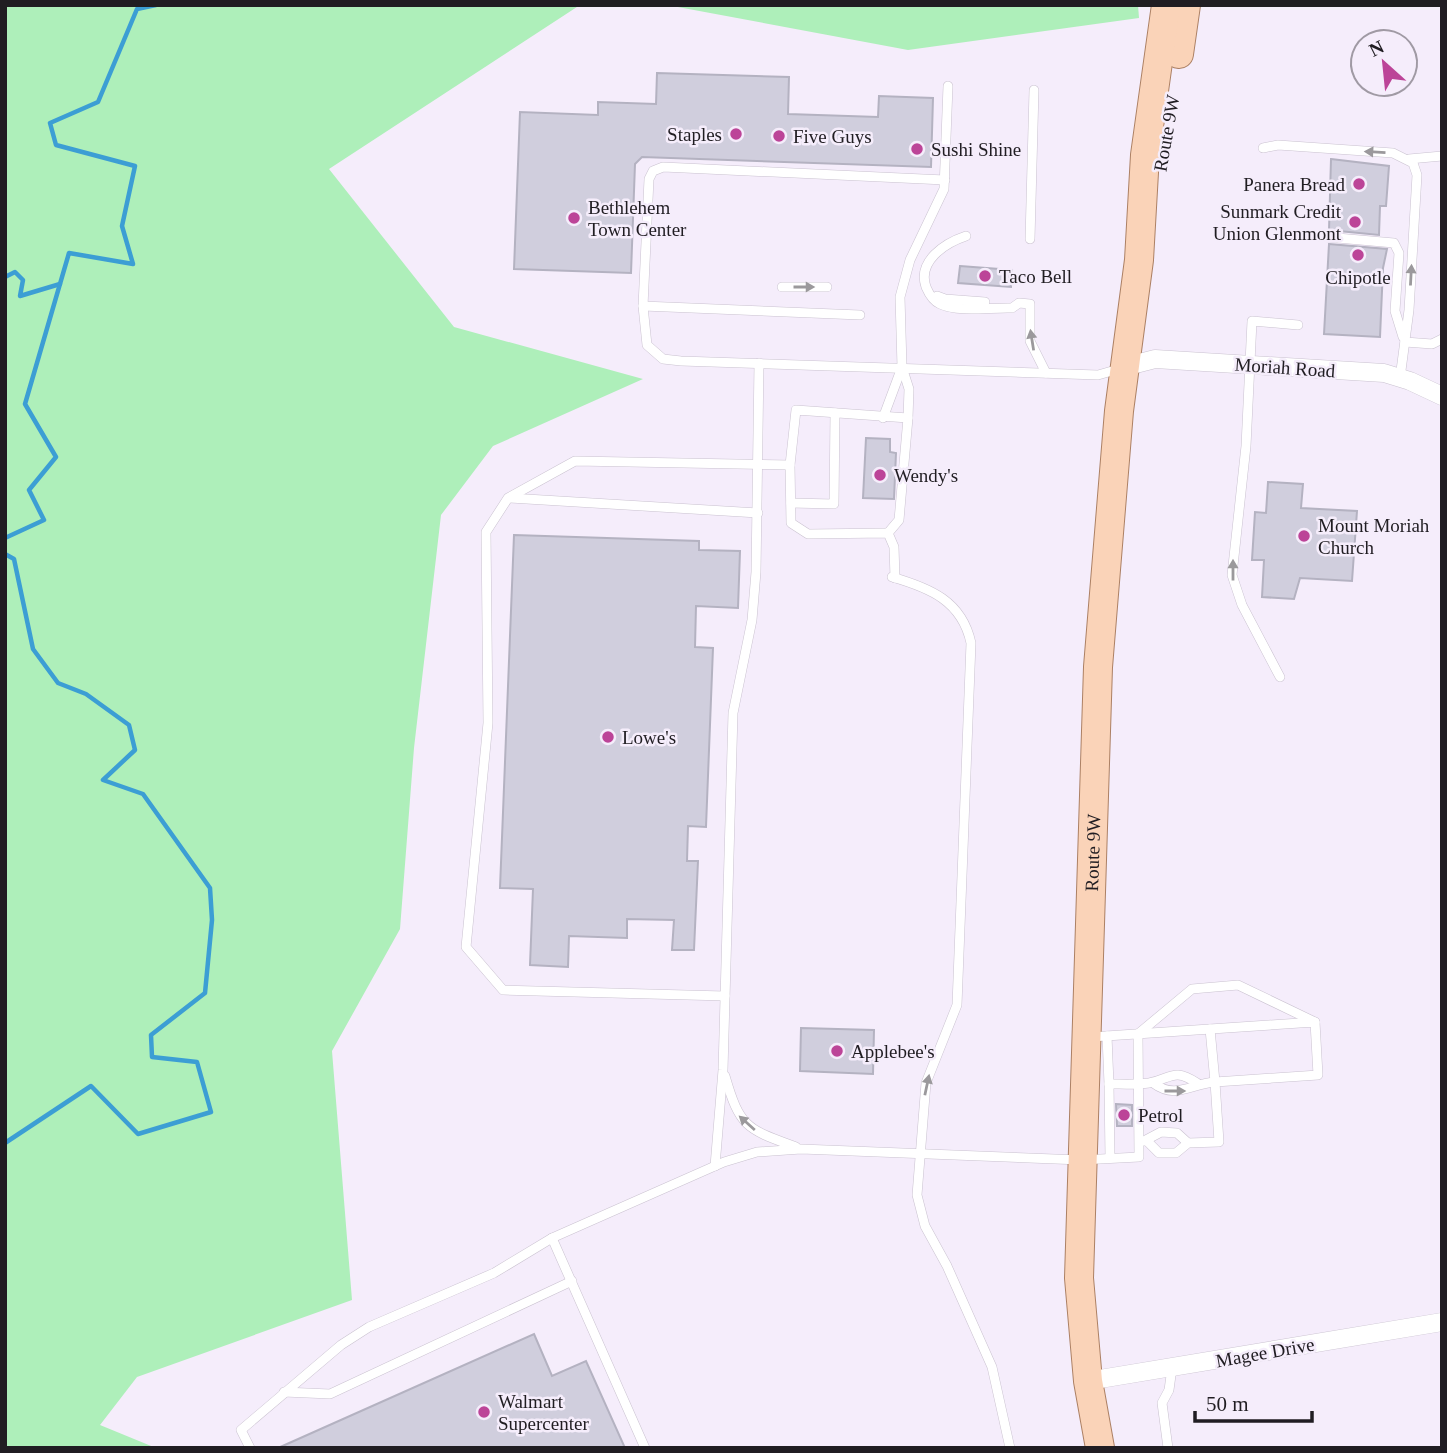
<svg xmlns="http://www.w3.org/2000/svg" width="1447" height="1453" viewBox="0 0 1447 1453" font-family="Georgia,serif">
<rect width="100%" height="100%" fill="#f5edfb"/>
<g fill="#aeefba">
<path d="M 5,5 L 580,5 L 329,169 L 454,327 L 643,379 L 493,446 L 441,515 L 414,748 L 400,929 L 332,1051 L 352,1300 L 137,1377 L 100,1425 L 156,1448 L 5,1448 Z"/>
<path d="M 667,5 L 1138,5 L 1139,18 L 908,50 Z"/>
</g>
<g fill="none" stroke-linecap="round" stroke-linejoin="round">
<g stroke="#3c9ed4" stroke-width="4.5">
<path d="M 5,277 L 15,272 L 23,280 L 20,296 L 60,284"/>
<path d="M 5,538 L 44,520 L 29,490 L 56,457 L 25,404 L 69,253 L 133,264 L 122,226 L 135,166 L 56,145 L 50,123 L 98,102 L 137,9 L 156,5"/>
<path d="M 5,554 L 14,559 L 33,649 L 58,683 L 86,694 L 129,725 L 135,750 L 103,780 L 143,794 L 210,888 L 212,920 L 205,993 L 151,1035 L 152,1057 L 197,1062 L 211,1112 L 138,1134 L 91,1086 L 5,1143"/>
</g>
</g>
<g fill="#d0cedd" stroke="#b4b2c1" stroke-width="2">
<path d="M 657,73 L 789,77 L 788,114 L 878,117 L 879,96 L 933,98 L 931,167 L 642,157 L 635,164 L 631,273 L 514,269 L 520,112 L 598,115 L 598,102 L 656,104 Z"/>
<path d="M 1331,159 L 1389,166 L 1386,206 L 1380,206 L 1379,235 L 1329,230 Z"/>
<path d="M 1329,244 L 1387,249 L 1383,268 L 1380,337 L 1324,334 Z"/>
<path d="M 960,266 L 1012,270 L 1011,287 L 958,283 Z"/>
<path d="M 866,438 L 890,439 L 890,452 L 896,453 L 894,499 L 863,498 Z"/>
<path d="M 1268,482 L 1303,484 L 1301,508 L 1357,511 L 1352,581 L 1300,578 L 1294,599 L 1262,597 L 1264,560 L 1252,560 L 1255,512 L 1266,513 Z"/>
<path d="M 514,535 L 699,541 L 699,550 L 740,551 L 738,608 L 696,606 L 695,647 L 713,648 L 706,827 L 688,826 L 687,861 L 698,861 L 694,950 L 672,950 L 674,920 L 627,919 L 627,938 L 569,936 L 568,967 L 530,965 L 533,889 L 500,888 Z"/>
<path d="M 801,1028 L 874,1030 L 873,1074 L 800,1071 Z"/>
<path d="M 1116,1104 L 1132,1105 L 1132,1126 L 1117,1126 Z"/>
<path d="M 534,1334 L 552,1376 L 586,1361 L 625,1448 L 278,1448 Z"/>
</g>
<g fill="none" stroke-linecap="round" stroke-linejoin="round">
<defs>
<g id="service">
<path d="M 1263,148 L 1278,145 L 1393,153 L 1413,163 L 1417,175 L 1409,310 L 1400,378"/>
<path d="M 1409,159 L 1442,156"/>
<path d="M 945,180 L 663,167 L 653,171 L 649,179 L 643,306 L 647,345 L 663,359 L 681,361 L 1098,375 L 1119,369"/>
<path d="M 1303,235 L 1394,243 L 1399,253 L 1395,311 L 1403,337"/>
<path d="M 966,236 C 945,243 917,261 926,287 C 929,294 933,301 940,304 C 960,313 991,307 1012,308 L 1019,303 L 1030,304 L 1030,341 L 1046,373"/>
<path d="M 1030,239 L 1034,90"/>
<path d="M 782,287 L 827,287"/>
<path d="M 937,296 L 945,299 L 985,302"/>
<path d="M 643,306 L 860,315"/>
<path d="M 1405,342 L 1432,344 L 1442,339"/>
<path d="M 883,418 L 902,367"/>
<path d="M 790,465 L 791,523 L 808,534 L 888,533 L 894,547 L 895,578"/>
<path d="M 510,498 L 758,513"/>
<path d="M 791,503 L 834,504 L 835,413"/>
<path d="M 888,533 L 899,520 L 908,418 L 909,389 L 902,367 L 900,297 L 910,260 L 944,189 L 948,86"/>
<path d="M 892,577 C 930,588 962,601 971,643 L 957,1005 L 926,1083 L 917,1195 L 925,1226 L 947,1266 L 992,1367 L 1010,1448"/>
<path d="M 1280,677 L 1242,605 L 1232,575 L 1246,446 L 1252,321 L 1298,325"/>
<path d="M 725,996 L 503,990 L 466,947 L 488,723 L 486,532 L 508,498 L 575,461 L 790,465 L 796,410 L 908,418"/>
<path d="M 1107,1036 L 1109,1084"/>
<path d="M 1091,1037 L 1315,1022 L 1318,1075 L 1215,1082 L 1219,1142 L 1188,1143 L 1176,1153 L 1159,1153 L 1148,1142"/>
<path d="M 725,1076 C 740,1128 747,1129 796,1147"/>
<path d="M 1153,1083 C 1176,1100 1190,1084 1215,1082 L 1210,1029"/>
<path d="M 1144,1141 L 1161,1132 L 1177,1133 L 1188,1143"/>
<path d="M 1110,1158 L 1109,1084 C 1122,1084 1136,1085 1149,1083 C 1171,1079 1173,1067 1197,1083"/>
<path d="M 715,1166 L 723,1070 L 733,713 L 752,620 L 756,572 L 759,363"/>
<path d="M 552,1238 L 645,1448"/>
<path d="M 284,1392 L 330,1394 L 572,1281"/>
<path d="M 250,1448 L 241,1430 L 341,1345 L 369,1327 L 494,1273 L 552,1238 L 724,1162 L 757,1152 L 801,1149 L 1081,1160 L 1139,1157 L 1138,1034 L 1192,989 L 1238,985 L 1315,1022"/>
<path d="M 1168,1448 L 1162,1403 L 1169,1390 L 1172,1368"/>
</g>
<g id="minor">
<path d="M 1124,367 L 1155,359 L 1384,373 L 1410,381 L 1442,396"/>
<path d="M 1088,1381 L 1442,1322"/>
</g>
<g id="primary">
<path d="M 1179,54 L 1186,5"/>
<path id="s1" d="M 1100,1448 L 1088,1381 L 1079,1278 L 1098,667 L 1119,411 L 1139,260 L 1145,155 L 1166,5"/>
</g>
</defs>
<use href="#service" stroke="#cac2d0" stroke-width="10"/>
<use href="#minor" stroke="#cac2d0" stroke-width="19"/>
<use href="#primary" stroke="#ac8064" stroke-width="30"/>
<use href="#service" stroke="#fff" stroke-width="9"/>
<use href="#minor" stroke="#fff" stroke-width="18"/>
<use href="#primary" stroke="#fad3b8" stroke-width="28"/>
</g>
<defs><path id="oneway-solid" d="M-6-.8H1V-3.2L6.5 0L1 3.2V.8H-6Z" transform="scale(1.75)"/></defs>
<g fill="#9b999c">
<use href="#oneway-solid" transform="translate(1375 152) rotate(-177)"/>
<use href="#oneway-solid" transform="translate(1411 275) rotate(-87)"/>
<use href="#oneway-solid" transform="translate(804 287)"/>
<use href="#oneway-solid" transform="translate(1032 340) rotate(-99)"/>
<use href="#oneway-solid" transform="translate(1233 570) rotate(-90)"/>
<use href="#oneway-solid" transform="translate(927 1085) rotate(-78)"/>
<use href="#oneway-solid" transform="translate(1175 1091)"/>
<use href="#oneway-solid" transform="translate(747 1123) rotate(-138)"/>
</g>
<g fill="#bc4498" stroke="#f5edfb" stroke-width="2.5">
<circle cx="736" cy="134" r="7"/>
<circle cx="779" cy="136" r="7"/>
<circle cx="917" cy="149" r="7"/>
<circle cx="1359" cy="184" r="7"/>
<circle cx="574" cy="218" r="7"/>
<circle cx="1355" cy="222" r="7"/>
<circle cx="1358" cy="255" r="7"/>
<circle cx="985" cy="276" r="7"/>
<circle cx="880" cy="475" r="7"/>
<circle cx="1304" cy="536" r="7"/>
<circle cx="608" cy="737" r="7"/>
<circle cx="837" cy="1051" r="7"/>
<circle cx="1124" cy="1115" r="7"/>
<circle cx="484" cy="1412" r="7"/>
</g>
<g text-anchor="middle" stroke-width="5" stroke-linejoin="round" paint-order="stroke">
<g font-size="19" fill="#201d22" stroke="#f5edfb">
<text transform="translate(1166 133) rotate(-80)" y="7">Route 9W</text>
<text transform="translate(1285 367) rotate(4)" y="7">Moriah Road</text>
<text dy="7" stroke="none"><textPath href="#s1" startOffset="597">Route 9W</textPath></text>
<text transform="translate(1265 1352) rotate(-10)" y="7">Magee Drive</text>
</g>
<g font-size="19" fill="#201d22" stroke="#f5edfb" text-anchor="start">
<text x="722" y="141" text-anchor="end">Staples</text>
<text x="793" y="143">Five Guys</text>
<text x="931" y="156">Sushi Shine</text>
<text x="1345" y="191" text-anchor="end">Panera Bread</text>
<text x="588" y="214">Bethlehem<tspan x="588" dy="22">Town Center</tspan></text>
<text x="1341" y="218" text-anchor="end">Sunmark Credit<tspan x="1341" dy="22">Union Glenmont</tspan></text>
<text x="999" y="283">Taco Bell</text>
<text x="1358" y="284" text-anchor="middle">Chipotle</text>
<text x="894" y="482">Wendy's</text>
<text x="1318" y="532">Mount Moriah<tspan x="1318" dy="22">Church</tspan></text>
<text x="622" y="744">Lowe's</text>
<text x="851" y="1058">Applebee's</text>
<text x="1138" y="1122">Petrol</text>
<text x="498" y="1408">Walmart<tspan x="498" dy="22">Supercenter</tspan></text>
</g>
</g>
<rect width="1447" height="1453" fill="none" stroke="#201d22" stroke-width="14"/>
<g transform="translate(1384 63) rotate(333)"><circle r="33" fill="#f5edfb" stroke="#a09aa4" stroke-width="2"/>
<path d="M0-5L12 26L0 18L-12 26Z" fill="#bc4498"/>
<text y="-10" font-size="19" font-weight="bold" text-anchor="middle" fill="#201d22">N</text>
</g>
<path d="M1195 1411v10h117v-10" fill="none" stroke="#201d22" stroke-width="3.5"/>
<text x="1206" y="1411" font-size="21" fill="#201d22" stroke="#f5edfb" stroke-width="5" paint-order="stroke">50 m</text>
</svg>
